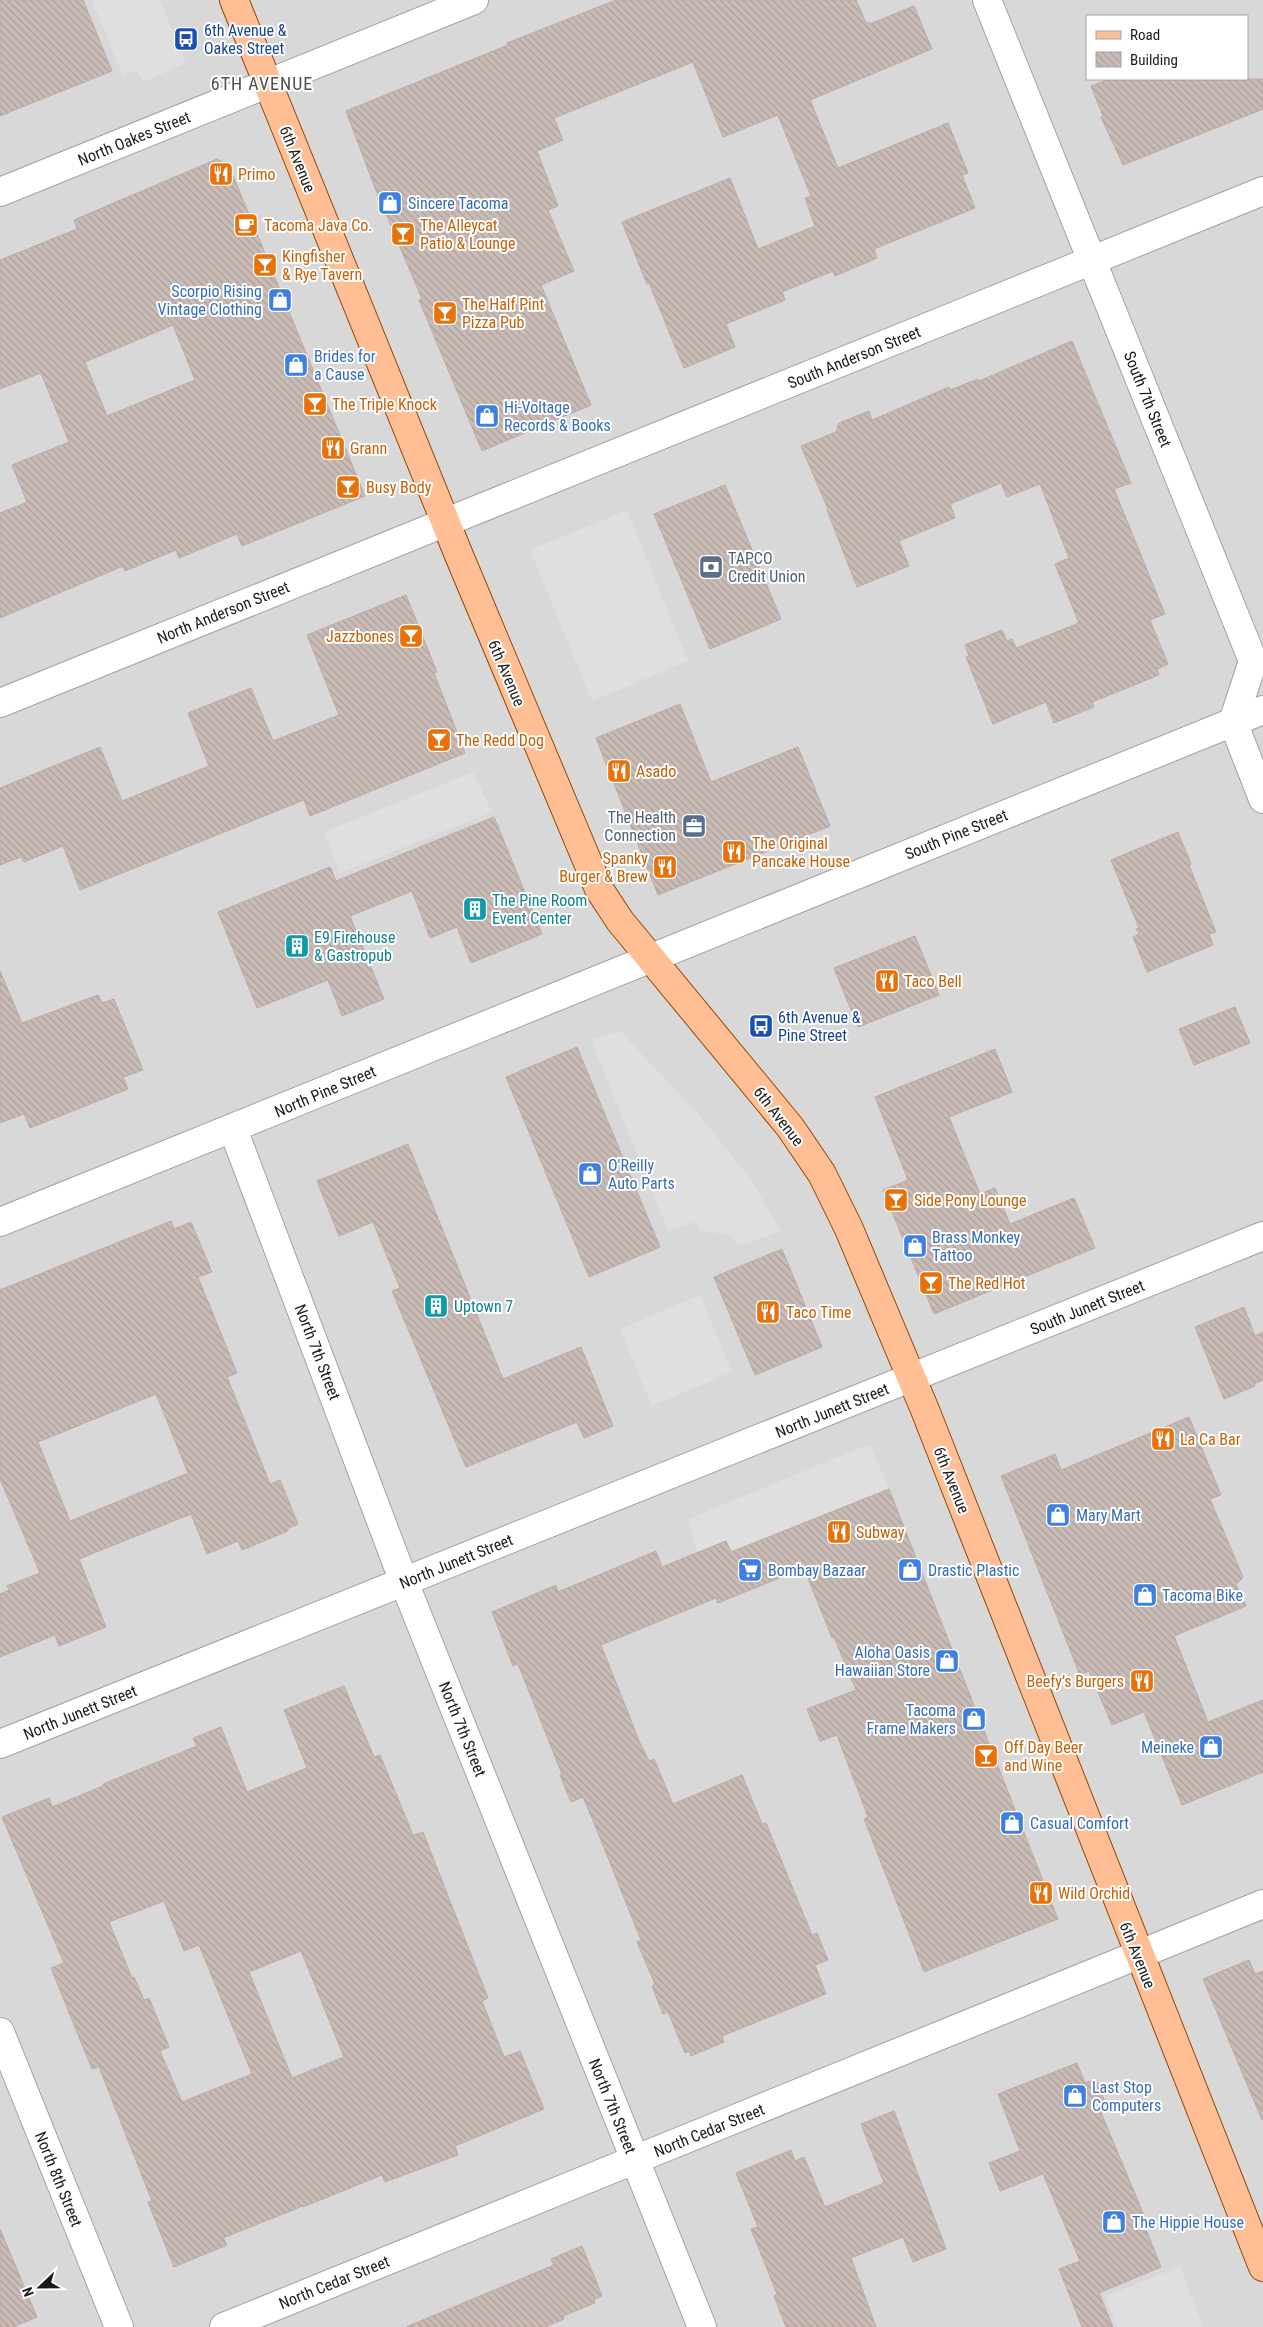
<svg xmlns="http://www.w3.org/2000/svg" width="1263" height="2327" viewBox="0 0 1263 2327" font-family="'Roboto Condensed',sans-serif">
<defs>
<pattern id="building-back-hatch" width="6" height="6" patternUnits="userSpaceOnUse" patternTransform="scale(1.25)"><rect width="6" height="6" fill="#c9bbb6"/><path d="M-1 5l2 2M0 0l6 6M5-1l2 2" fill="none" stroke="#aca09c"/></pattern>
</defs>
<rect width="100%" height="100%" fill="#ede6df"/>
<path fill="#d9d8d8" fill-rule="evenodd" d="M 0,0 L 1263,0 L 1263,2327 L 0,2327 ZM 1087,16 L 1247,16 L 1247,79 L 1087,79 Z"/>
<g fill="#dfdfdf">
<path d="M 92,0 L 160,0 L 186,63 L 143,82 L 136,70 L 123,76 Z"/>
<path d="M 627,510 L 688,661 L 592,701 L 530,550 Z"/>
<path d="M 473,772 L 492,812 L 340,873 L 324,832 Z"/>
<path d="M 620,1031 L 698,1114 L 751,1180 L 781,1231 L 740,1246 L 729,1235 L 700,1230 L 696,1222 L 668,1231 L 591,1040 Z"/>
<path d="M 700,1295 L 732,1372 L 652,1406 L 620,1329 Z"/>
<path d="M 870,1444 L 889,1489 L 731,1552 L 726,1541 L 697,1552 L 688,1519 Z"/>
<path d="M 1180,2266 L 1203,2327 L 1117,2327 L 1105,2297 Z"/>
</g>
<g fill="url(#building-back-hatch)" stroke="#c0a9a1" fill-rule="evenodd">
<path d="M 0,0 L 83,0 L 112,71 L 0,116 Z"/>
<path d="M 616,0 L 856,0 L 866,23 L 869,22 L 870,24 L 914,6 L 932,49 L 810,100 L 838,168 L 948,123 L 968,173 L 962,175 L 975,208 L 874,249 L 877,258 L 835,276 L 833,271 L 782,292 L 785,300 L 726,324 L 735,347 L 684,368 L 649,283 L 647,284 L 622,222 L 730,178 L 758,249 L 815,226 L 805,198 L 811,196 L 778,115 L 723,137 L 693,62 L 554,118 L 563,140 L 537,151 L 558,206 L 548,210 L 574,271 L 541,285 L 591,405 L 482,451 L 419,300 L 422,299 L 375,188 L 346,111 L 508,45 L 507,43 Z"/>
<path d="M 1110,79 L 1263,79 L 1263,109 L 1123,165 L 1101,117 L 1103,116 L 1091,86 Z"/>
<path d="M 217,159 L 229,166 L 365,496 L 242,546 L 237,534 L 179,558 L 176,550 L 125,571 L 123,566 L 0,618 L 0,513 L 27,502 L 12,465 L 69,442 L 41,373 L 0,389 L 0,260 L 77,229 L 74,220 ZM 173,325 L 195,380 L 107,416 L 85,362 Z"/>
<path d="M 1072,341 L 1131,483 L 1114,489 L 1165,614 L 1150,620 L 1168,664 L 1157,669 L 1159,675 L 1092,702 L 1094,707 L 1054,723 L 1046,702 L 993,724 L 966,657 L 969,656 L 965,645 L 1002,630 L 1007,641 L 1012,639 L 1016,648 L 1079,623 L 1055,564 L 1069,558 L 1040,484 L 1007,497 L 1001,483 L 950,504 L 955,518 L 899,541 L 909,566 L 857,587 L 827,510 L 828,509 L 801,446 L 836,432 L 839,423 L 869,411 L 872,420 L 949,387 L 950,390 L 978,379 L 979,381 Z"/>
<path d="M 725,485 L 781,619 L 710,649 L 654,514 Z"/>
<path d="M 406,595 L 437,672 L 434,673 L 465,753 L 310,816 L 304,800 L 80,890 L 63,846 L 24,862 L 21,857 L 0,865 L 0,788 L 100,747 L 122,801 L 209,766 L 188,713 L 251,688 L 273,741 L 339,715 L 307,635 Z"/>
<path d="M 680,704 L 711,782 L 798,747 L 830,826 L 658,895 L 596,738 Z"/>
<path d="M 494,817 L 542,934 L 471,963 L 457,927 L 430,938 L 412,891 L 350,916 L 384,999 L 342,1016 L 328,980 L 257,1008 L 218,912 L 330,867 L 336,881 Z"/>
<path d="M 1178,832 L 1191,864 L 1189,865 L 1216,932 L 1209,934 L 1213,945 L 1147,972 L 1133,937 L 1139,934 L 1136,929 L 1139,928 L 1111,860 Z"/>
<path d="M 915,936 L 939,995 L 858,1027 L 834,968 Z"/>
<path d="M 0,971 L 22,1023 L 98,995 L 102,1003 L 114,999 L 143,1070 L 123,1077 L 128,1089 L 30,1128 L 24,1114 L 0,1123 Z"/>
<path d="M 1235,1007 L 1250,1043 L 1194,1065 L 1179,1029 Z"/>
<path d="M 577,1047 L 660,1247 L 589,1277 L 506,1077 Z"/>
<path d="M 995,1049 L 1012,1092 L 949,1117 L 980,1194 L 995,1188 L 1010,1224 L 1074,1198 L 1095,1248 L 934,1314 L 883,1190 L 908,1180 L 875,1097 Z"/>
<path d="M 408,1144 L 503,1379 L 581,1347 L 613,1426 L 584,1438 L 577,1422 L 466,1467 L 392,1291 L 400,1288 L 373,1222 L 339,1236 L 317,1181 Z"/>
<path d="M 171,1221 L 174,1229 L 191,1222 L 212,1272 L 198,1277 L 237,1373 L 227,1377 L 270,1484 L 280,1480 L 298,1524 L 287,1529 L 288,1531 L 242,1550 L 238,1541 L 207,1554 L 191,1514 L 79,1559 L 106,1627 L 59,1646 L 55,1635 L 0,1657 L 0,1594 L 9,1590 L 7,1586 L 40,1573 L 0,1479 L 0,1290 ZM 156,1394 L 188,1473 L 70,1521 L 38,1442 Z"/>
<path d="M 782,1249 L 822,1347 L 755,1375 L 714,1277 Z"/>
<path d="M 1244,1307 L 1255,1336 L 1263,1332 L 1263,1380 L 1254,1384 L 1255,1386 L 1224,1399 L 1195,1327 Z"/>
<path d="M 1189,1417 L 1221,1495 L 1210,1499 L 1243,1577 L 1236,1585 L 1246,1606 L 1174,1636 L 1208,1722 L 1263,1700 L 1263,1772 L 1182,1805 L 1144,1712 L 1112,1725 L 1089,1671 L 1080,1675 L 1001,1476 L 1055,1454 L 1061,1470 Z"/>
<path d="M 889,1489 L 1058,1919 L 924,1972 L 864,1819 L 868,1817 L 837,1735 L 820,1741 L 807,1709 L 856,1690 L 834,1637 L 832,1638 L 804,1568 L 718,1603 L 716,1598 L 601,1645 L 640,1743 L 649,1761 L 654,1759 L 673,1804 L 742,1775 L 762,1824 L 766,1823 L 812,1935 L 817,1933 L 828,1960 L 815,1965 L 826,1994 L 722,2036 L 724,2042 L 691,2056 L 689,2051 L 685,2053 L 668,2012 L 663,2014 L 652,1986 L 655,1984 L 637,1942 L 641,1940 L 592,1818 L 583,1797 L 571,1802 L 560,1775 L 562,1774 L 518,1664 L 513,1666 L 492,1612 L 556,1585 L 558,1592 L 656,1551 L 662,1567 L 726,1541 L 731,1552 Z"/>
<path d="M 344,1686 L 374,1757 L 380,1755 L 413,1835 L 423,1832 L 488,1998 L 482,2001 L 504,2057 L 520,2051 L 544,2109 L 455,2146 L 458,2155 L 385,2182 L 382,2175 L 303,2207 L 303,2206 L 223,2238 L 227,2245 L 174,2267 L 148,2202 L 152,2201 L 99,2067 L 92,2069 L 51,1968 L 64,1963 L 2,1817 L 49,1798 L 52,1807 L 103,1786 L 103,1784 L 197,1746 L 193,1738 L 221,1727 L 247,1792 L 307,1768 L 284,1710 ZM 164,1901 L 184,1951 L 199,1945 L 252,2074 L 182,2102 L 160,2051 L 169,2047 L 149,1998 L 144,2000 L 134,1977 L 132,1978 L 109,1922 ZM 301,1951 L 344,2057 L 292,2078 L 249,1972 Z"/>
<path d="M 1249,1960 L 1255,1974 L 1263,1971 L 1262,2120 L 1203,1979 Z"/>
<path d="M 1077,2063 L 1085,2083 L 1096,2079 L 1107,2107 L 1100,2110 L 1148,2225 L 1145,2227 L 1161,2267 L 1099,2293 L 1113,2327 L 1082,2327 L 1059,2269 L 1080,2261 L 1043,2174 L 1000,2191 L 989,2163 L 1020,2151 L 998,2094 Z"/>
<path d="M 894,2111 L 946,2249 L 913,2262 L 903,2237 L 851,2258 L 876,2327 L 786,2327 L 774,2296 L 777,2294 L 751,2229 L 758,2227 L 736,2173 L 791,2150 L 795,2161 L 804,2157 L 825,2207 L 884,2183 L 861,2124 Z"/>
<path d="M 0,2229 L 37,2317 L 13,2327 L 0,2327 Z"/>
<path d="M 582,2246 L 602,2296 L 593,2300 L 595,2303 L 563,2316 L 564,2319 L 545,2327 L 406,2327 L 554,2265 L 551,2259 Z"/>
</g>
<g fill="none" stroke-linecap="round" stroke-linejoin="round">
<defs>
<g id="minor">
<path d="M 987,0 L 1253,661 L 1233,722 L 1263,799"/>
<path d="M 0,192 L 474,0"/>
<path d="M 0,703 L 1263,191"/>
<path d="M 233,1129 L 404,1582 L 702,2327"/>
<path d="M 0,1222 C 422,1054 841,877 1263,710"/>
<path d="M 0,1744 L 1263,1236"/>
<path d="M 0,2032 L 119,2327"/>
<path d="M 224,2327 L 1263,1904"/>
</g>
<path id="major" d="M 234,0 L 458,553 L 599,889 L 620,921 L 790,1127 L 822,1174 L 849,1229 L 925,1410 L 1263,2267"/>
</defs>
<use href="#minor" stroke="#a2a2a2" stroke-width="30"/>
<use href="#major" stroke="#924900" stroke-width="30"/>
<use href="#minor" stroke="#fff" stroke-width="28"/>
<use href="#major" stroke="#ffbe93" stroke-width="28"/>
</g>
<defs>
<symbol id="bus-square" viewBox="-11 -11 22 22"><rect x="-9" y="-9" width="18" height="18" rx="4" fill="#1a4fb4" stroke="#fff"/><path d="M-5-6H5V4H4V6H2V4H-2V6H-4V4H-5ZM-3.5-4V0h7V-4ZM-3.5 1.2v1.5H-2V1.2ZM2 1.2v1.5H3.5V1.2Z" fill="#fff"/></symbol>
<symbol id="restaurant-square" viewBox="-11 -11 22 22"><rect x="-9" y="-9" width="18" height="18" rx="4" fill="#e8710a" stroke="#fff"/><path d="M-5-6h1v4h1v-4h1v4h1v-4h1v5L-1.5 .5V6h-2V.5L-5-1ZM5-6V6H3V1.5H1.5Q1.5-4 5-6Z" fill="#fff"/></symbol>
<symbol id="shop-square" viewBox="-11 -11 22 22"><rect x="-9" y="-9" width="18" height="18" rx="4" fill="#3f7fe0" stroke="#fff"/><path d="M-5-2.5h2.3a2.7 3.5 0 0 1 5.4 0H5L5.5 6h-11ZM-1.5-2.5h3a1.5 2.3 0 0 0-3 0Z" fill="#fff"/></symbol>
<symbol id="cafe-square" viewBox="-11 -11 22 22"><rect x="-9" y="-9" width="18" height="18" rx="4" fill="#e8710a" stroke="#fff"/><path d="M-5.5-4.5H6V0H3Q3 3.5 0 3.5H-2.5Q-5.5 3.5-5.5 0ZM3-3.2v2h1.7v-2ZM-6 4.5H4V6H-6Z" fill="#fff"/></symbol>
<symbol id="bar-square" viewBox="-11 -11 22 22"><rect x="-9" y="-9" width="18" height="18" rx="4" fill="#e8710a" stroke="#fff"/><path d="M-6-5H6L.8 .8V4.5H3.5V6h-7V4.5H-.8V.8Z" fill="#fff"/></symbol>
<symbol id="bank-square" viewBox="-11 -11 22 22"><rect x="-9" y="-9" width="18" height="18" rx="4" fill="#5c6f8a" stroke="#fff"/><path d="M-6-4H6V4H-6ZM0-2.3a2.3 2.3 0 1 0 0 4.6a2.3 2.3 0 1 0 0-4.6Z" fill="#fff"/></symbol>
<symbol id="office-square" viewBox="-11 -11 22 22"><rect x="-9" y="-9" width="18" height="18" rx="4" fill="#5c6f8a" stroke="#fff"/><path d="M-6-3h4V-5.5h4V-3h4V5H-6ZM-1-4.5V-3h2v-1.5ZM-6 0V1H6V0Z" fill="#fff"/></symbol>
<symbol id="building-square" viewBox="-11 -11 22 22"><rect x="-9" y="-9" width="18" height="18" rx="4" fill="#0f9aa8" stroke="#fff"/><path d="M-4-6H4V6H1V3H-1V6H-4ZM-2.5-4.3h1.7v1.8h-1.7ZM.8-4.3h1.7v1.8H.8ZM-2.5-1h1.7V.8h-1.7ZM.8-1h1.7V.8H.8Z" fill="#fff"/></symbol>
<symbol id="supermarket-square" viewBox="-11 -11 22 22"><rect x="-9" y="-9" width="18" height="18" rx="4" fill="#3f7fe0" stroke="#fff"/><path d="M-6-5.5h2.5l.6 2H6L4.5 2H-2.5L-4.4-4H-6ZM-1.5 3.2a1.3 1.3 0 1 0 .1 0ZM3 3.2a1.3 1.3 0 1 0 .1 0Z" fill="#fff"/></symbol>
</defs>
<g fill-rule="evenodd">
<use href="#bus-square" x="172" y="25" width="28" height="28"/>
<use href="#restaurant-square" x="207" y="160" width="28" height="28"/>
<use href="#shop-square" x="376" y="189" width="28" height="28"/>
<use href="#cafe-square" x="232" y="211" width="28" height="28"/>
<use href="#bar-square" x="389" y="220" width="28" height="28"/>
<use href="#bar-square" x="251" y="251" width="28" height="28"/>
<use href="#shop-square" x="266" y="286" width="28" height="28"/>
<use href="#bar-square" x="431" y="299" width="28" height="28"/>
<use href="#shop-square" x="282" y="351" width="28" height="28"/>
<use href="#bar-square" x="301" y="390" width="28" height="28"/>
<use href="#shop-square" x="473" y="402" width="28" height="28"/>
<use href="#restaurant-square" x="319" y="434" width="28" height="28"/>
<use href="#bar-square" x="334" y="473" width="28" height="28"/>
<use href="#bank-square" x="697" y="553" width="28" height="28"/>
<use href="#bar-square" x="397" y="622" width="28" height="28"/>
<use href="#bar-square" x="425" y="726" width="28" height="28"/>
<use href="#restaurant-square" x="605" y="757" width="28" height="28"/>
<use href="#office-square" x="680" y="812" width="28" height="28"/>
<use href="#restaurant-square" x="720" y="838" width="28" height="28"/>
<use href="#restaurant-square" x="651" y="853" width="28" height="28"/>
<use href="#building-square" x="461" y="895" width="28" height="28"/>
<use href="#building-square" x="283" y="932" width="28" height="28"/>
<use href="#restaurant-square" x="873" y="967" width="28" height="28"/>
<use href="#bus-square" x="747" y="1012" width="28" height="28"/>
<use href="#shop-square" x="576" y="1160" width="28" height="28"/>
<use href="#bar-square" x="882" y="1186" width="28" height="28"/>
<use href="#shop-square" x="901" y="1232" width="28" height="28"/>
<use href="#bar-square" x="917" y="1269" width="28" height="28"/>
<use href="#building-square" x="422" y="1292" width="28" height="28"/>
<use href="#restaurant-square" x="754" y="1298" width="28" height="28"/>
<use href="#restaurant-square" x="1149" y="1425" width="28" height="28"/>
<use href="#shop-square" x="1044" y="1501" width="28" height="28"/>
<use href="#restaurant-square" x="825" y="1518" width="28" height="28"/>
<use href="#supermarket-square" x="736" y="1556" width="28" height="28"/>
<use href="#shop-square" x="896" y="1556" width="28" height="28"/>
<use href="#shop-square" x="1131" y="1581" width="28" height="28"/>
<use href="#shop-square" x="933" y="1647" width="28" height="28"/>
<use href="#restaurant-square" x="1128" y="1667" width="28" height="28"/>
<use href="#shop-square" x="960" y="1705" width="28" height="28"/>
<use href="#shop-square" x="1197" y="1733" width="28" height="28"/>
<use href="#bar-square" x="972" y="1742" width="28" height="28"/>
<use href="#shop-square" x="998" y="1809" width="28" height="28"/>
<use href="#restaurant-square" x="1027" y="1879" width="28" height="28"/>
<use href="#shop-square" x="1061" y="2082" width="28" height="28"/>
<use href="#shop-square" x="1100" y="2208" width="28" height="28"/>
</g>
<g text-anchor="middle" stroke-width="4" stroke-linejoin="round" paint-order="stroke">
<g font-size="16" fill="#164399" stroke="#fff" text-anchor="start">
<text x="204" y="36">6th Avenue &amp;<tspan x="204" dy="18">Oakes Street</tspan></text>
<text x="778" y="1023">6th Avenue &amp;<tspan x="778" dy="18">Pine Street</tspan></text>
</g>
<g font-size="16" fill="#1b1b1b" stroke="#fff">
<text transform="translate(134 138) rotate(-22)" y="6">North Oakes Street</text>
<text transform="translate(298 159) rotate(68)" y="6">6th Avenue</text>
<text transform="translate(854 357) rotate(-22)" y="6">South Anderson Street</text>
<text transform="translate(1148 399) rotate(68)" y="6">South 7th Street</text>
<text transform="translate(223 612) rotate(-22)" y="6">North Anderson Street</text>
<text transform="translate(507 673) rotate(67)" y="6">6th Avenue</text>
<text transform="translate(956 834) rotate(-22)" y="6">South Pine Street</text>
<text transform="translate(325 1091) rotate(-23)" y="6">North Pine Street</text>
<text transform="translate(779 1116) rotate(52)" y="6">6th Avenue</text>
<text transform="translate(1087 1307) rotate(-22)" y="6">South Junett Street</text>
<text transform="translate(318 1352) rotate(69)" y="6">North 7th Street</text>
<text transform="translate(832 1410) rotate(-22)" y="6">North Junett Street</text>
<text transform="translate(952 1480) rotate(68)" y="6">6th Avenue</text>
<text transform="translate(456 1561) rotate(-22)" y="6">North Junett Street</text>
<text transform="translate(80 1712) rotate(-22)" y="6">North Junett Street</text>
<text transform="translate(463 1729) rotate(68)" y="6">North 7th Street</text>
<text transform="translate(1138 1955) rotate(68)" y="6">6th Avenue</text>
<text transform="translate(613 2106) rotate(68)" y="6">North 7th Street</text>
<text transform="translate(709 2130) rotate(-22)" y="6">North Cedar Street</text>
<text transform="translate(59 2179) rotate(68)" y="6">North 8th Street</text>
<text transform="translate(334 2282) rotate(-22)" y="6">North Cedar Street</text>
</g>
<g font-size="16" fill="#c56008" stroke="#fff" text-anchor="start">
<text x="238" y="180">Primo</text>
<text x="264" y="231">Tacoma Java Co.</text>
<text x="420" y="231">The Alleycat<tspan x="420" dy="18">Patio &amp; Lounge</tspan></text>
<text x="282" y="262">Kingfisher<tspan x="282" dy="18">&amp; Rye Tavern</tspan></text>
<text x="462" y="310">The Half Pint<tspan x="462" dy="18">Pizza Pub</tspan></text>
<text x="332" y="410">The Triple Knock</text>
<text x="350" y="454">Grann</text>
<text x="366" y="493">Busy Body</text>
<text x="394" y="642" text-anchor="end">Jazzbones</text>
<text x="456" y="746">The Redd Dog</text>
<text x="636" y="777">Asado</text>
<text x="752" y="849">The Original<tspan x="752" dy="18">Pancake House</tspan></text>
<text x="648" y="864" text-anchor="end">Spanky<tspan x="648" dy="18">Burger &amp; Brew</tspan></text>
<text x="904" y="987">Taco Bell</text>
<text x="914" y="1206">Side Pony Lounge</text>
<text x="948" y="1289">The Red Hot</text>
<text x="786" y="1318">Taco Time</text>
<text x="1180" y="1445">La Ca Bar</text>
<text x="856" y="1538">Subway</text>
<text x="1124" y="1687" text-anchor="end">Beefy’s Burgers</text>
<text x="1004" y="1753">Off Day Beer<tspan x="1004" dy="18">and Wine</tspan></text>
<text x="1058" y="1899">Wild Orchid</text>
</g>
<g font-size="16" fill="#366cbe" stroke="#fff" text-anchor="start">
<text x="408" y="209">Sincere Tacoma</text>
<text x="262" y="297" text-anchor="end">Scorpio Rising<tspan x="262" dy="18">Vintage Clothing</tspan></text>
<text x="314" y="362">Brides for<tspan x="314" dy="18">a Cause</tspan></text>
<text x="504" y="413">Hi-Voltage<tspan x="504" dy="18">Records &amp; Books</tspan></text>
<text x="608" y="1171">O'Reilly<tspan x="608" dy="18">Auto Parts</tspan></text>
<text x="932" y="1243">Brass Monkey<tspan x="932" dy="18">Tattoo</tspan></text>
<text x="1076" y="1521">Mary Mart</text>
<text x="768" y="1576">Bombay Bazaar</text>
<text x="928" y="1576">Drastic Plastic</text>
<text x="1162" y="1601">Tacoma Bike</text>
<text x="930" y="1658" text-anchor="end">Aloha Oasis<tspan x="930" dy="18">Hawaiian Store</tspan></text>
<text x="956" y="1716" text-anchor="end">Tacoma<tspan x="956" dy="18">Frame Makers</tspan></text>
<text x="1194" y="1753" text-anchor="end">Meineke</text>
<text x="1030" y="1829">Casual Comfort</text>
<text x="1092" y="2093">Last Stop<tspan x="1092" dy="18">Computers</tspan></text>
<text x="1132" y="2228">The Hippie House</text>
</g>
<g font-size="16" fill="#4e5e75" stroke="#fff" text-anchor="start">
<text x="728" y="564">TAPCO<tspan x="728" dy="18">Credit Union</tspan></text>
<text x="676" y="823" text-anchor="end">The Health<tspan x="676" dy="18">Connection</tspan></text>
</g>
<g font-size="16" fill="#0d838f" stroke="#fff" text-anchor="start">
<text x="492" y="906">The Pine Room<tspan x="492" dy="18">Event Center</tspan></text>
<text x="314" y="943">E9 Firehouse<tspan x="314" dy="18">&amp; Gastropub</tspan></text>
<text x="454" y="1312">Uptown 7</text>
</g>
<g font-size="18" letter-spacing="1" fill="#4e4e4e" stroke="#fff">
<text x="262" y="90">6TH AVENUE</text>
</g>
</g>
<rect x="1086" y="15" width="162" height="65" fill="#ffffff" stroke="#a4a4a4"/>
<rect x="1096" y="31" width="25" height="8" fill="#ffbe93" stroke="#a4a4a4"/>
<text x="1130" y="40" font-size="15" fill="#1b1b1b">Road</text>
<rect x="1096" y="52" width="25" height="15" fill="url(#building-back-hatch)" stroke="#a4a4a4"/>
<text x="1130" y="65" font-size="15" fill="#1b1b1b">Building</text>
<g transform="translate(40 2287) rotate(248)" stroke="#ffffff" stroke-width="4" paint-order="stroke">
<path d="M0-4L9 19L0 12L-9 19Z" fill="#1b1b1b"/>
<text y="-8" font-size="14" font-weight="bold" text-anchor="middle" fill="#1b1b1b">N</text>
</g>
</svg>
